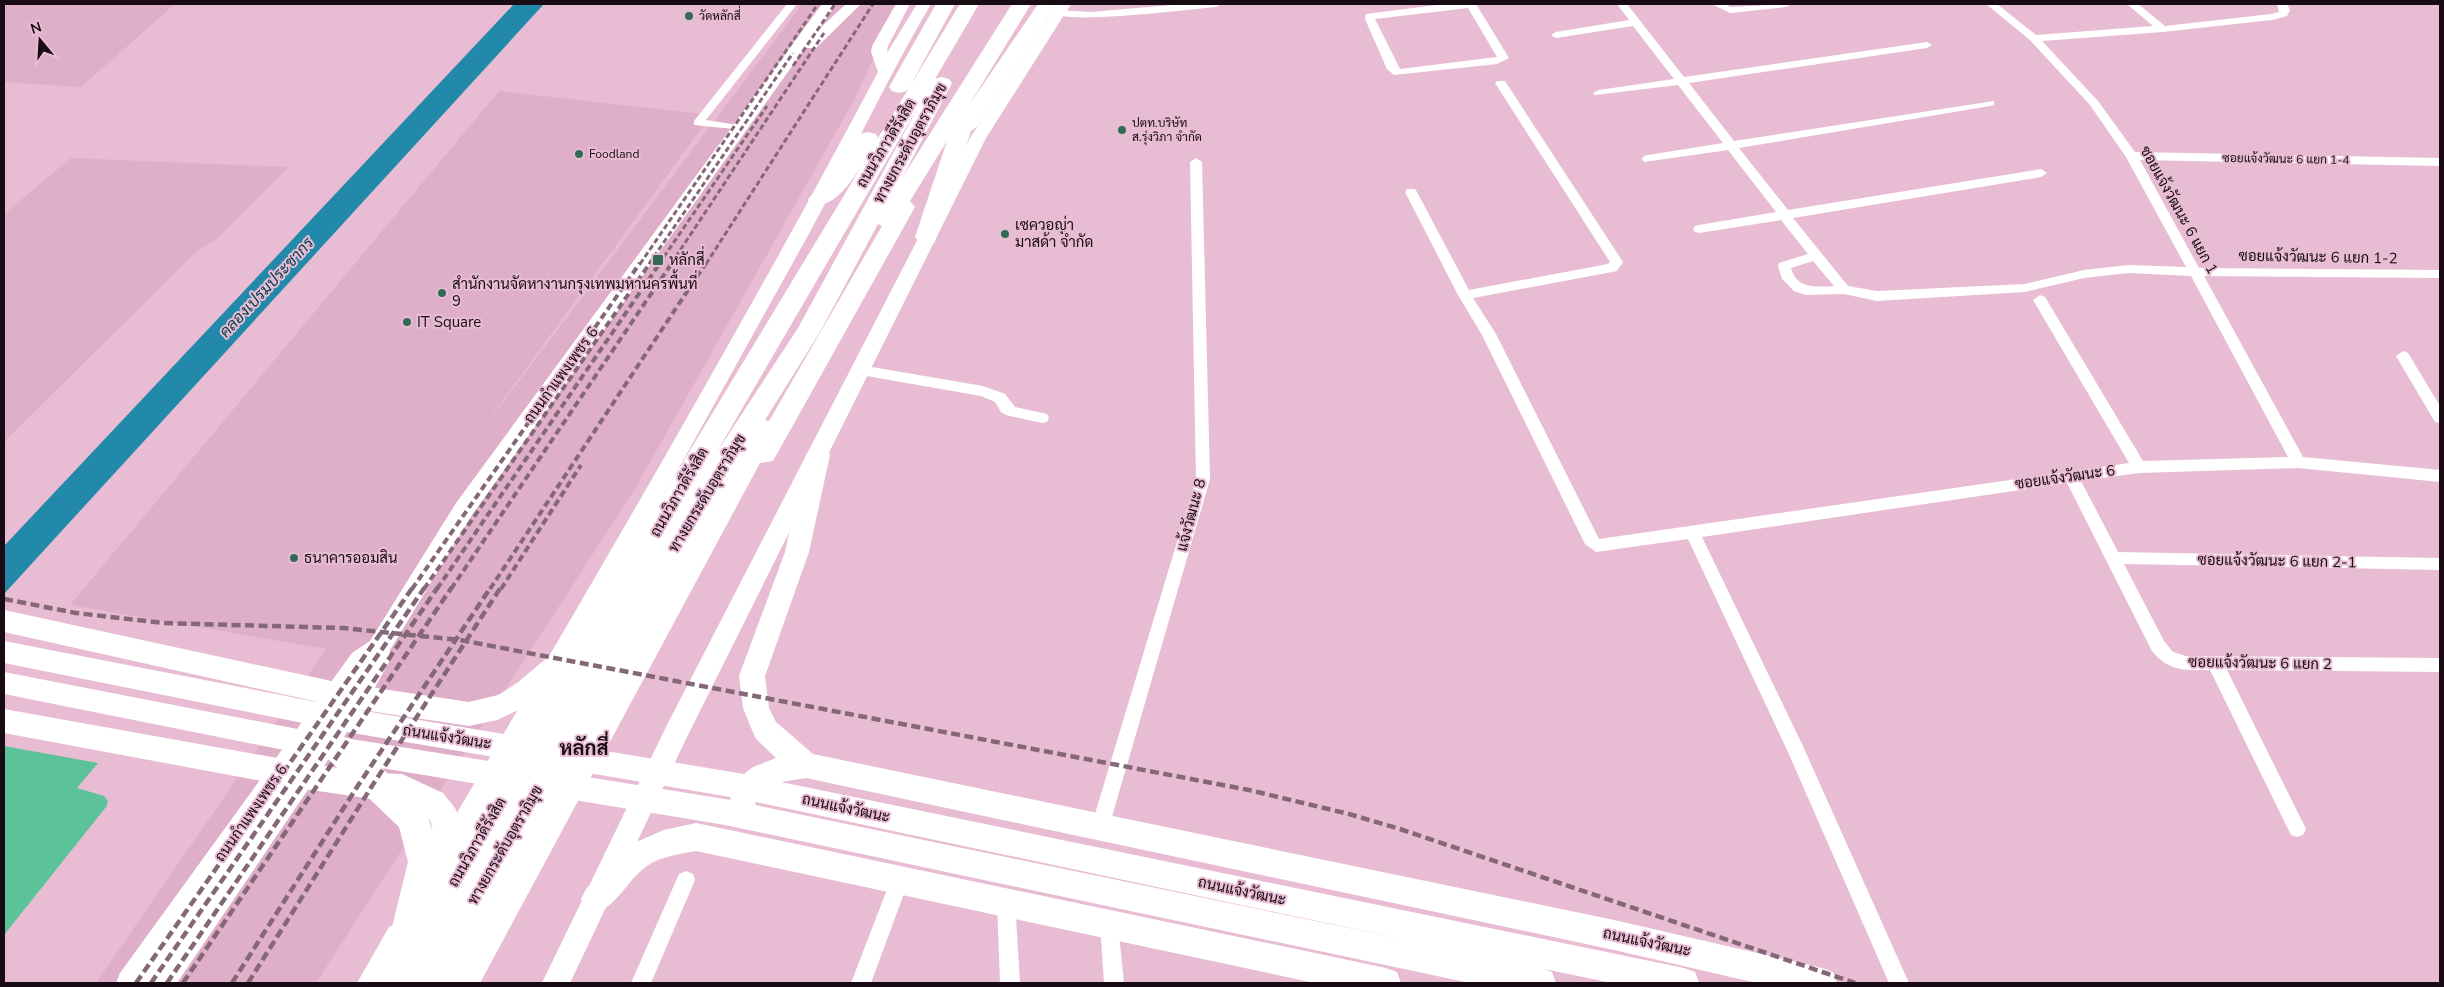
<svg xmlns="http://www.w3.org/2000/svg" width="2444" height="987" viewBox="0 0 2444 987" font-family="'Nunito Sans',Sarabun,sans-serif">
<rect width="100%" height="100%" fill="#e8bdd4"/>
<g fill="#dfaec8">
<path d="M 4,4 L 175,4 L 81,87 L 4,82 Z"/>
<path d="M 802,4 L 899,4 L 854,100 L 636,487 L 316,983 L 96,983 L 326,649 L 70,605 L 499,91 L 711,115 L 461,458 Z"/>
<path d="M 71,158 L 289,167 L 219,237 L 195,253 L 4,442 L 4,214 Z"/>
</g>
<path fill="#5cc299" d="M 4,746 L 98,763 L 77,788 L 104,796 L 108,801 L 106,807 L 4,935 Z"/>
<path fill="#2389aa" d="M 514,4 L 544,4 L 4,594 L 4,546 Z"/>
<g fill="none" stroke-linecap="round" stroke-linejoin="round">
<g fill="#fff" fill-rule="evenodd">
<path d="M 787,4 L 797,4 L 706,120 L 744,126 L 744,130 L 694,125 L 694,121 Z"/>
<path d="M 1183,4 L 1221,4 L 1216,7 C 1191,9 1067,25 1054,13 L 1059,10 L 1091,12 Z"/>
<path d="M 1444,4 L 1476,4 L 1509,58 L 1497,64 L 1394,75 L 1387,69 L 1365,19 L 1366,14 ZM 1468,8 L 1497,57 L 1400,69 L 1375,19 Z"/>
<path d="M 1617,4 L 1627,4 L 1684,77 L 1927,42 L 1932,45 L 1927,48 L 1689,83 L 1734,141 L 1994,101 L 1994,105 L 1990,106 L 1739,148 L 1788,210 L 2041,169 L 2047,173 L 2041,177 L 1793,218 L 1848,286 L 1877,291 L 2025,284 L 2084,270 L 2128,265 L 2186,267 L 2126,157 L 2090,105 L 2030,40 L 1986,4 L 1997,4 L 2036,35 L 2153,26 L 2127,4 L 2138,4 L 2165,26 L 2271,14 L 2279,12 L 2277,4 L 2287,4 L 2290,10 L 2287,16 L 2272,20 L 2163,32 L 2042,41 L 2098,101 L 2135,152 L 2440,158 L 2440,166 L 2140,160 L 2199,268 L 2440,270 L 2440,278 L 2204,276 L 2303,457 L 2440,470 L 2440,482 L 2298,468 L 2139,473 L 2081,481 L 2118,552 L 2440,558 L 2440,570 L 2124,564 L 2164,641 L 2173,652 L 2186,656 L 2440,658 L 2440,672 L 2227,670 L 2303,823 L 2306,829 L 2303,835 L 2297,837 L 2291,835 L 2210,670 C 2185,670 2169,672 2152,651 L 2067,483 L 1702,537 L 1802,744 L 1909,983 L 1889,983 L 1788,752 L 1688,539 L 1596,552 L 1585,544 L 1482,335 L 1458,295 L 1405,192 L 1407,189 L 1415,189 L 1417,192 L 1469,290 L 1608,264 L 1610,262 L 1495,83 L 1497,81 L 1505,81 L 1623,262 L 1617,271 L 1612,272 L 1473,298 L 1496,334 L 1599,539 L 2129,463 L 2033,300 L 2040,295 L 2045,297 L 2143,461 L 2288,457 L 2191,276 L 2128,273 L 2084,278 L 2025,292 L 1877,301 L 1844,294 L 1806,295 L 1794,291 L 1782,279 L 1778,266 L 1779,263 L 1808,254 L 1781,220 L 1699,233 L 1695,232 L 1693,229 L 1695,226 L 1699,225 L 1776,212 L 1728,150 L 1644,162 L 1642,159 L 1644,156 L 1648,155 L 1723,143 L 1678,85 L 1595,95 L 1593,93 L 1599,90 L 1674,79 L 1633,26 L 1556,38 L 1551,35 L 1556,32 L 1629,20 ZM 1813,261 L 1834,286 C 1816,287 1796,289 1791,268 Z"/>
<path d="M 1712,4 L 1725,4 L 1731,7 L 1791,4 L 1786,7 L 1730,13 Z"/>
<path d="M 1196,158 L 1202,162 L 1210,479 L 1109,827 L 1106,833 L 1100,835 L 1094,833 L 1091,827 L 1196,479 L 1190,162 Z"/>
<path d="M 2403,351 L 2408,353 L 2440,406 L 2440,423 L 2435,422 L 2396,356 Z"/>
<path d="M 860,365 L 983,386 L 1005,394 L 1015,407 L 1047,414 L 1049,418 L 1047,422 L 1042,423 L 1006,415 L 1001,412 L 995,402 L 981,396 L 855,374 L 853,370 L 855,366 Z"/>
<path d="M 686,871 L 693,874 L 695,880 L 651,983 L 631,983 L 679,874 Z"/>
<path d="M 900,871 L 907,874 L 909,880 L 871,983 L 851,983 L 893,874 Z"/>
<path d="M 1006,893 L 1013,896 L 1015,902 L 1020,983 L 1000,983 L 997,902 L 999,896 Z"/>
<path d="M 1109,915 L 1116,917 L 1118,924 L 1124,983 L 1104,983 L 1100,924 L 1102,917 Z"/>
</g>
<g fill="#fff" fill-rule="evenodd">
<path d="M 822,4 L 836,4 L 818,30 L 846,4 L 861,4 L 816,48 L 805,48 L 472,515 L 390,650 L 389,662 L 366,704 L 177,983 L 147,983 L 148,981 L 146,983 L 116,983 L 120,973 L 352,653 L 370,641 L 456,503 Z"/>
<path d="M 896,4 L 910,4 L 888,46 L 887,53 L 917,4 L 931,4 C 886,80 849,161 806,239 C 684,459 562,679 436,897 L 427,901 L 418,897 L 414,888 L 418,879 C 575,613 733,345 878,72 L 871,52 L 872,46 Z"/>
<path d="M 1057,4 L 1071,4 L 986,138 L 685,741 L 570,983 L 542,983 L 667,725 L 970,138 Z"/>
<path d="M 399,923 L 409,927 L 412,936 L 386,983 L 357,983 L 389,927 Z"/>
</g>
<g fill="#fff" fill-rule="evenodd">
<path d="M 818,446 L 826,449 L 830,455 L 809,552 L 765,676 L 769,708 L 776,722 L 813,754 L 1614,920 L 1822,968 L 1833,972 L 1837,983 L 1757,983 L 1614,950 L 806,778 L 781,782 L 1684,968 L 1695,972 L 1699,983 L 1612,983 L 1544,969 L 1552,972 L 1556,983 L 1470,983 L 725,825 L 339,761 L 4,694 L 4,672 L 339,737 L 731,800 L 730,797 L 353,733 L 4,663 L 4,641 L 353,709 L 744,774 L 753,767 L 776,758 L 756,739 L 752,730 L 743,708 L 739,676 L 785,552 L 806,455 L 810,449 ZM 756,802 L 1407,940 L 755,805 Z"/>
<path d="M 4,610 L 336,682 L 469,702 L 498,695 L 517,683 L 548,657 L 557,654 L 566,657 L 570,665 L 566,673 L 527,706 L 497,720 L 469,726 L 336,706 L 4,632 Z"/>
<path d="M 4,709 L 305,763 L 372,773 L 402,774 L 443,793 L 455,808 L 459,817 L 463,851 L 459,861 L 449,865 L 439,861 L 435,851 L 431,822 L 423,811 L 400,800 L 372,799 L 305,789 L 4,733 Z"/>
<path d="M 696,823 L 1386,968 L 1397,972 L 1401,983 L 1315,983 L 696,851 C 680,854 661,856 647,866 C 628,879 619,904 596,913 L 586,909 L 581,899 L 586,889 L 627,846 L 664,830 Z"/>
</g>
<path fill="#fff" fill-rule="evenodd" d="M 936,4 L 955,4 L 910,86 L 960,4 L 979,4 L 935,79 L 942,77 L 949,79 L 952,83 L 902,178 L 1012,4 L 1031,4 L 969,105 L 1038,4 L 1057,4 L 978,126 L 971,131 L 935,242 L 927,245 L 919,242 L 915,237 L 947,141 L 910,201 L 915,207 L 773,461 L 760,463 L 480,983 L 378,983 L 387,964 L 380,951 L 392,927 L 408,862 L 399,827 L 328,759 L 323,749 L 328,739 L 339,735 L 350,739 L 425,808 L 442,862 L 438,877 L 675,475 L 866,159 C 855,176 835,211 811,204 L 808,199 L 835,172 L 860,134 L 868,132 L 876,134 L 878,138 L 909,88 L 906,91 L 899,93 L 892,91 L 889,87 ZM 921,102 L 798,328 L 715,455 ZM 878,224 L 882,226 L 769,421 L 765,420 L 820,332 Z"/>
<g stroke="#856878" stroke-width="3" stroke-dasharray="5.5 3" stroke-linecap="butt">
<path d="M 793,66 L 835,4"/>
<path d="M 640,264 L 818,4"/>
<path d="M 649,264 L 793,53"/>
<path d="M 659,264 L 767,106"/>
<path d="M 671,264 L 824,33"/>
<path d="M 706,264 L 873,4"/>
</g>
<g stroke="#856878" stroke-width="4" stroke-dasharray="7 4" stroke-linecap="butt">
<path d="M 412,589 L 640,263"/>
<path d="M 424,589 L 650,263"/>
<path d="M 437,589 L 660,263"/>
<path d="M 451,589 L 672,263"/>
<path d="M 490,589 L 706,263"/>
<path d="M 501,589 L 581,465"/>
</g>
<g stroke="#856878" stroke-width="4.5" stroke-dasharray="9 4.5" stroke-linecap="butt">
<path d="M 4,599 L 76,613 L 164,623 L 343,628 L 460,640 L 1249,790 L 1349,814 L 1400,829 L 1855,983"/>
<path d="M 136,983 L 413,587"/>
<path d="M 151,983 L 425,587"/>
<path d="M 167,983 L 438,587"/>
<path d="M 183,983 L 452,587"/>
<path d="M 232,983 L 359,784 L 491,587"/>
<path d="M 248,983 L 372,786 L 501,587"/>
</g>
</g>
<g fill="#316b54" stroke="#e8bdd4" stroke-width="2">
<circle cx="689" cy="16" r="5"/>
<circle cx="1122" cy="130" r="5"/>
<circle cx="579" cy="154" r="5"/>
<circle cx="1005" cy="234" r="5"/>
<rect x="652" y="254" width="12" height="12" rx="2.5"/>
<circle cx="442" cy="293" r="5"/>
<circle cx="407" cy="322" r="5"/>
<circle cx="294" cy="558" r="5"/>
</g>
<g text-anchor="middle" stroke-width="4" stroke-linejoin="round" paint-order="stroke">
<g font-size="12" fill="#190b13" stroke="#e8bdd4" text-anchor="start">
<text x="699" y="20">วัดหลักสี่</text>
<text x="1132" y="127">ปตท.บริษัท<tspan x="1132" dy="14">ส.รุ่งวิภา จำกัด</tspan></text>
<text x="589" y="158">Foodland</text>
</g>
<g font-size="12" fill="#190b13" stroke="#e8bdd4">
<text transform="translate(2286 159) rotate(1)" y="4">ซอยแจ้งวัฒนะ 6 แยก 1-4</text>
</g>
<g font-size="15" fill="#190b13" stroke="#e8bdd4">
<text transform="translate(886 143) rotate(-59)" y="5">ถนนวิภาวดีรังสิต</text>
<text transform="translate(910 143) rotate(-61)" y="5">ทางยกระดับอุตราภิมุข</text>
<text transform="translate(2179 210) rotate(61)" y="5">ซอยแจ้งวัฒนะ 6 แยก 1</text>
<text transform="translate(2318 257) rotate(1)" y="5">ซอยแจ้งวัฒนะ 6 แยก 1-2</text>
<text transform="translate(561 375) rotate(-54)" y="5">ถนนกำแพงเพชร 6</text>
<text transform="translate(2065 477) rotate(-8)" y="5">ซอยแจ้งวัฒนะ 6</text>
<text transform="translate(679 492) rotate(-60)" y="5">ถนนวิภาวดีรังสิต</text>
<text transform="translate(707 493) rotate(-59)" y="5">ทางยกระดับอุตราภิมุข</text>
<text transform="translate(1191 515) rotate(-75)" y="5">แจ้งวัฒนะ 8</text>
<text transform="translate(2277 561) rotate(1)" y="5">ซอยแจ้งวัฒนะ 6 แยก 2-1</text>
<text transform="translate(2260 663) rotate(1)" y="5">ซอยแจ้งวัฒนะ 6 แยก 2</text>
<text transform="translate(447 737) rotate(9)" y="5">ถนนแจ้งวัฒนะ</text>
<text transform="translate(846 808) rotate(12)" y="5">ถนนแจ้งวัฒนะ</text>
<text transform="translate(251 813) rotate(-55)" y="5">ถนนกำแพงเพชร 6</text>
<text transform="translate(477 842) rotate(-60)" y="5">ถนนวิภาวดีรังสิต</text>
<text transform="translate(505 845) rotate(-60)" y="5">ทางยกระดับอุตราภิมุข</text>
<text transform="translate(1242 891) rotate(12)" y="5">ถนนแจ้งวัฒนะ</text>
<text transform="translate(1647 942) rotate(12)" y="5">ถนนแจ้งวัฒนะ</text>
</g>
<g font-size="15" fill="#190b13" stroke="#e8bdd4" text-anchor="start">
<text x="1015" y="230">เซควอญ่า<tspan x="1015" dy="17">มาสด้า จำกัด</tspan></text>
<text x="669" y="265">หลักสี่</text>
<text x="452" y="289">สำนักงานจัดหางานกรุงเทพมหานครพื้นที่<tspan x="452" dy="17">9</tspan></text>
<text x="417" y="327">IT Square</text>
<text x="304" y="563">ธนาคารออมสิน</text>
</g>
<g font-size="16" font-style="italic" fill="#013d4e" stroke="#e8bdd4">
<text transform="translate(266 287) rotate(-47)" y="6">คลองเปรมประชากร</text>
</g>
<g font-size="20" font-weight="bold" fill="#190b13" stroke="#e8bdd4">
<text x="584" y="755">หลักสี่</text>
</g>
</g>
<rect width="2444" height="987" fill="none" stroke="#190b13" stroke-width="10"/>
<g transform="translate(40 40) rotate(342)" stroke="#e8bdd4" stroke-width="4" paint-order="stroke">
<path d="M0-4L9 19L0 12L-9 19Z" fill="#190b13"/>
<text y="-8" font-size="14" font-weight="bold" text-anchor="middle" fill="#190b13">N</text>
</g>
</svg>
